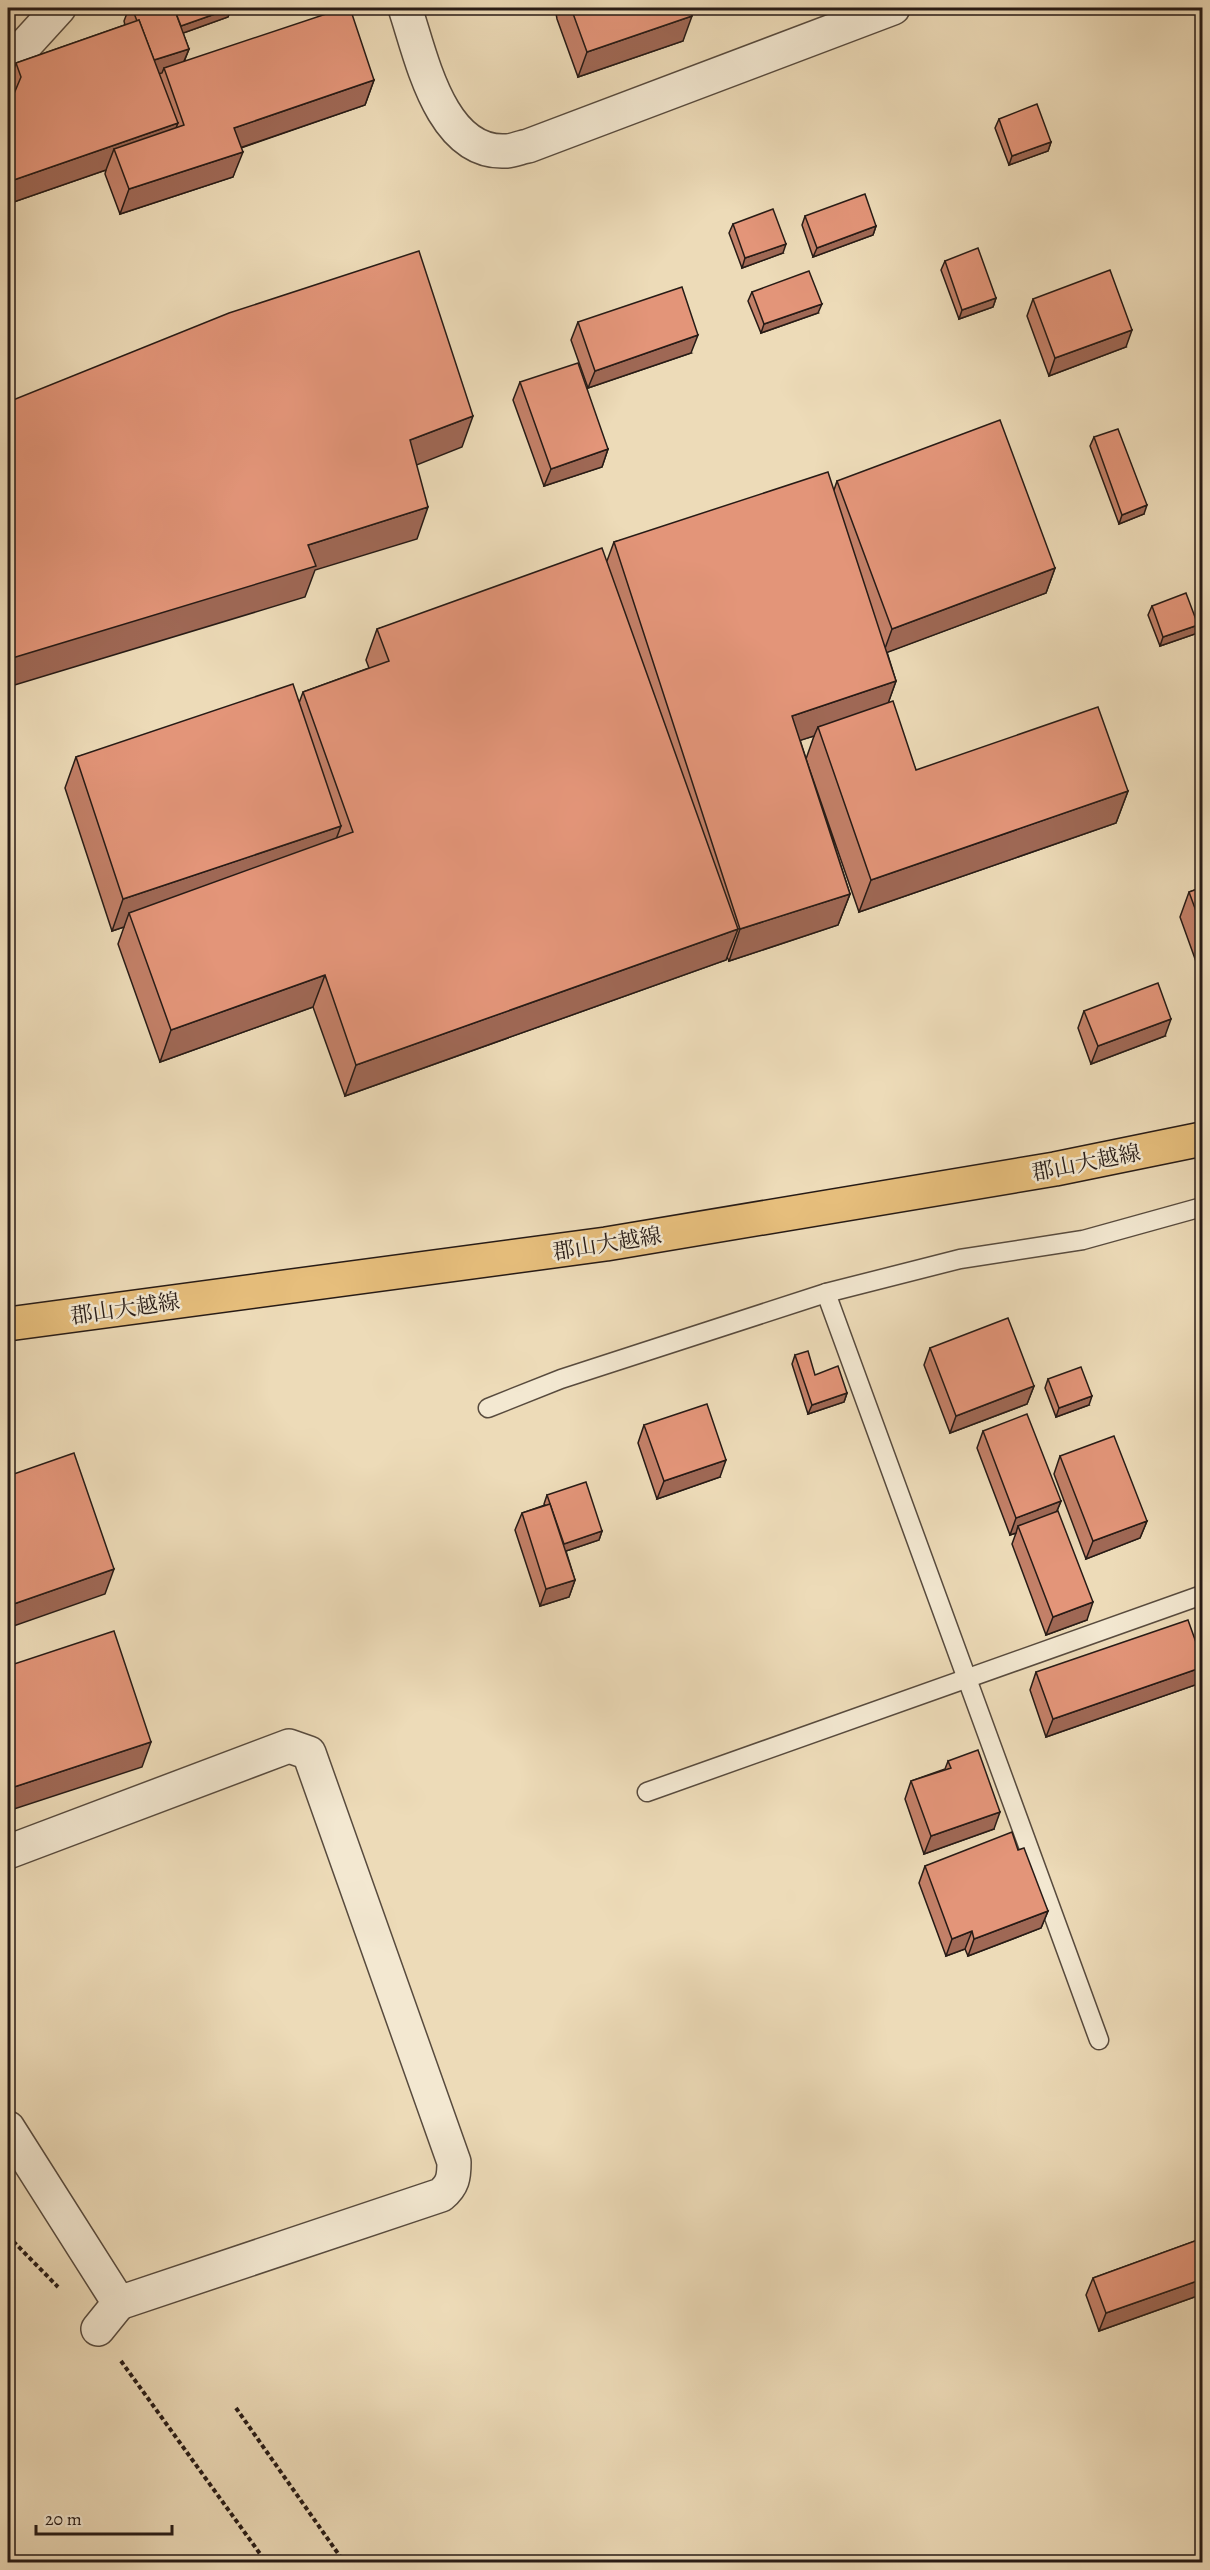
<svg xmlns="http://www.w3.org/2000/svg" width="1210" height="2570" viewBox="0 0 1210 2570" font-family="Alegreya,'Noto Serif JP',serif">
<rect width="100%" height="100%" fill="#eddbb8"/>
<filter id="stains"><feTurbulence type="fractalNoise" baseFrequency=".00333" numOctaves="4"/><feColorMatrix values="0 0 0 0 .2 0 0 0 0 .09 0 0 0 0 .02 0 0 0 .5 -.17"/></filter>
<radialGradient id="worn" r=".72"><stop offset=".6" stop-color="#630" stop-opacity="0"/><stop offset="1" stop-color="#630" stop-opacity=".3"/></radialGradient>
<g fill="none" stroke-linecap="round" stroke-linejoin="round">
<defs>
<g id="service">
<path d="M 826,1293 L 1099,2040"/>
<path d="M 488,1408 L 561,1379 L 826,1293 L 960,1259 L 1083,1240 L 1202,1207"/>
<path d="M 647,1792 L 1202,1595"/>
</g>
<g id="minor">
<path d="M 405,8 C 421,55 440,155 506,151 C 513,151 521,147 528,146 L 893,8"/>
<path d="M 8,64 L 59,8"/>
<path d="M 8,1852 L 289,1746 L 309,1753 L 454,2162 C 454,2177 453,2185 441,2195 L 119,2303 L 8,2128"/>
<path d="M 98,2329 L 119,2303"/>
</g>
<path id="primary" d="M 8,1324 L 606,1244 L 1055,1169 L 1202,1139"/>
</defs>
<use href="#service" stroke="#584b3e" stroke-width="21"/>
<use href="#minor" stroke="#584b3e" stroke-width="36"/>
<use href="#primary" stroke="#271b16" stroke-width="36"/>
<g stroke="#271b16" stroke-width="4" stroke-dasharray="4.5 3" stroke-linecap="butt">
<path d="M 8,2236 L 58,2287"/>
<path d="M 121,2361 L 266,2562"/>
<path d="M 236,2408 L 344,2562"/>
</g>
<use href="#service" stroke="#f3e8d1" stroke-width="18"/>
<use href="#minor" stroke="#f3e8d1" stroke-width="33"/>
<use href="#primary" stroke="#e6be7c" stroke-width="33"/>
</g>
<g fill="#c38068" stroke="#271b16" stroke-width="1.5">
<path d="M 129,8 L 231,8 L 228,17 L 183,33 L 189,49 L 184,62 L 374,80 L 365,105 L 241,148 L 233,177 L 120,214 L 105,174 L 106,170 L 8,204 L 8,108 L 11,100 L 8,90 L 8,87 L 16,63 L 125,25 L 124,21 Z"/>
<path d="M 555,8 L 689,8 L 683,41 L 578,77 L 557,19 Z"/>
<path d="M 999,119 L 1051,142 L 1048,151 L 1009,165 L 995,128 Z"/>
<path d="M 805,216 L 876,226 L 873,235 L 813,257 L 802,225 Z"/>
<path d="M 733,224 L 783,253 L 742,268 L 729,233 Z"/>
<path d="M 945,261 L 996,298 L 993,307 L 959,319 L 941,270 Z"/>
<path d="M 752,292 L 818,313 L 761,333 L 748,301 Z"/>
<path d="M 1033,299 L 1126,347 L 1049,376 L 1027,316 Z"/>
<path d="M 578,322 L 691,353 L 588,388 L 571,340 Z"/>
<path d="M 520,382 L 608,449 L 602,467 L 544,486 L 513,400 Z"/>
<path d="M 1094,437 L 1144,514 L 1119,524 L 1090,446 Z"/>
<path d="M 837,481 L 1055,568 L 1046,593 L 887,652 L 896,681 L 888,703 L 916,770 L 1128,791 L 1116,823 L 859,912 L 806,759 L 814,736 L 800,740 L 850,894 L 838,925 L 729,961 L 727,957 L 726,960 L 345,1096 L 313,1007 L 160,1062 L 118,944 L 124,927 L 112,931 L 65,788 L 76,757 L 299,703 L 303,692 L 369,668 L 366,660 L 377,629 L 607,561 L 614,542 L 834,490 Z"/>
<path d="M 1152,606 L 1198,625 L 1195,634 L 1160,646 L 1148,615 Z"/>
<path d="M 1203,887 L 1203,981 L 1180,917 L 1189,892 Z"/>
<path d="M 1084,1011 L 1165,1036 L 1091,1064 L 1078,1028 Z"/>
<path d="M 930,1348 L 1034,1386 L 1027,1404 L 950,1433 L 924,1365 Z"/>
<path d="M 795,1355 L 815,1375 L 847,1393 L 844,1402 L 808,1414 L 792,1364 Z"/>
<path d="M 1048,1379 L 1089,1405 L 1056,1417 L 1045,1388 Z"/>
<path d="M 644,1425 L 720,1477 L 657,1499 L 638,1443 Z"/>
<path d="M 983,1431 L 1061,1501 L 1057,1511 L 1087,1620 L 1046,1635 L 1012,1544 L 1016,1533 L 1010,1535 L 977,1448 Z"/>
<path d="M 1060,1456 L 1147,1521 L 1140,1538 L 1086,1559 L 1054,1474 Z"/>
<path d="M 547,1495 L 602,1531 L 599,1540 L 566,1551 L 575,1580 L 569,1597 L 540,1606 L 515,1530 L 522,1513 L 545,1505 L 544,1504 Z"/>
<path d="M 1203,1662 L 1203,1671 L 1198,1684 L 1046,1737 L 1030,1690 L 1036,1672 Z"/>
<path d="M 948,1761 L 994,1829 L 924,1854 L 905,1799 L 911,1781 L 945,1769 Z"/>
<path d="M 1018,1850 L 1048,1911 L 1041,1928 L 968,1956 L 965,1949 L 946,1956 L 919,1883 L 925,1866 Z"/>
<path d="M 1203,2238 L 1203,2294 L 1099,2331 L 1086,2295 L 1093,2278 Z"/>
</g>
<g fill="#9f6855" stroke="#271b16" stroke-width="1.5">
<path d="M 232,8 L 228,17 L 175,36 L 178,27 Z"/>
<path d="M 692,16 L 683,41 L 578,77 L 587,52 Z"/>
<path d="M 189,49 L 182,66 L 164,68 L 162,73 L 144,78 L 151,61 Z"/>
<path d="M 374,80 L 365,105 L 225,153 L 234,128 Z"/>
<path d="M 178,123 L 168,148 L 114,149 L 106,170 L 8,204 L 8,182 Z"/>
<path d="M 1051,142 L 1048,151 L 1009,165 L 1012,156 Z"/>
<path d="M 243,152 L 233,177 L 120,214 L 129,189 Z"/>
<path d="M 876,226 L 873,235 L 813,257 L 817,248 Z"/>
<path d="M 786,244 L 783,253 L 742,268 L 745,258 Z"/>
<path d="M 996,298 L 993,307 L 959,319 L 962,310 Z"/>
<path d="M 822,304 L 818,313 L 761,333 L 764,324 Z"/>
<path d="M 1132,330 L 1126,347 L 1049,376 L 1055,358 Z"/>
<path d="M 698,335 L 691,353 L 588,388 L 595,371 Z"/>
<path d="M 473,416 L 462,447 L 399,472 L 410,440 Z"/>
<path d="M 608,449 L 602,467 L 544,486 L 551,469 Z"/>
<path d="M 1147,505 L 1144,514 L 1119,524 L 1122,515 Z"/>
<path d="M 428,507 L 417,539 L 315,570 L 305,597 L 8,687 L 8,662 L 9,659 L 308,545 Z"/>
<path d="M 1055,568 L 1046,593 L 883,654 L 892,629 Z"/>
<path d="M 1198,625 L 1195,634 L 1160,646 L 1163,637 Z"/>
<path d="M 896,681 L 885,712 L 818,727 L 814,736 L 780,747 L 792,716 Z"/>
<path d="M 1128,791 L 1116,823 L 859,912 L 871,880 Z"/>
<path d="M 341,826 L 329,858 L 129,913 L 124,927 L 112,931 L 123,899 Z"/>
<path d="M 850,894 L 838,925 L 729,961 L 740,929 Z"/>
<path d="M 738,929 L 726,960 L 345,1096 L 356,1065 Z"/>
<path d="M 325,975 L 313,1007 L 160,1062 L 171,1030 Z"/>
<path d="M 1171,1019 L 1165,1036 L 1091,1064 L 1098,1046 Z"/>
<path d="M 1034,1386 L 1027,1404 L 950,1433 L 956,1416 Z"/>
<path d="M 847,1393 L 844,1402 L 808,1414 L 812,1405 Z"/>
<path d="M 1092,1396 L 1089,1405 L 1056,1417 L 1059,1408 Z"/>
<path d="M 726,1460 L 720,1477 L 657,1499 L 664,1481 Z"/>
<path d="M 1061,1501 L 1054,1518 L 1018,1526 L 1016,1533 L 1010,1535 L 1016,1518 Z"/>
<path d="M 1147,1521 L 1140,1538 L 1086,1559 L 1093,1541 Z"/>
<path d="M 602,1531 L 599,1540 L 560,1553 L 563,1544 Z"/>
<path d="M 114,1569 L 105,1594 L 8,1628 L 8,1606 Z"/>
<path d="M 575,1580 L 569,1597 L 540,1606 L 546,1589 Z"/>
<path d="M 1093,1602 L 1087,1620 L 1046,1635 L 1053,1617 Z"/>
<path d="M 1203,1667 L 1203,1671 L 1198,1684 L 1046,1737 L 1053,1719 Z"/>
<path d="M 151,1742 L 142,1767 L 8,1811 L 8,1789 Z"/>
<path d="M 1000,1812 L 994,1829 L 924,1854 L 931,1836 Z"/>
<path d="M 1048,1911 L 1041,1928 L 968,1956 L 974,1939 Z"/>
<path d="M 972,1931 L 965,1949 L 946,1956 L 952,1939 Z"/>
<path d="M 1203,2279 L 1203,2294 L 1099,2331 L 1106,2313 Z"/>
</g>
<g fill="#e39579" stroke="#271b16" stroke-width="1.5">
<path d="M 132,8 L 174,8 L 189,49 L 154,60 L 139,20 L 137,21 Z"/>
<path d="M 174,8 L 232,8 L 181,26 Z"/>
<path d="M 344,8 L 350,8 L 374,80 L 234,128 L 243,152 L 129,189 L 114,149 L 184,125 L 164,68 Z"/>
<path d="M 571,8 L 689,8 L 692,16 L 587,52 Z"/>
<path d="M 139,20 L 178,123 L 8,182 L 8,108 L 21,77 L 16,63 Z"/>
<path d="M 1037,104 L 1051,142 L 1012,156 L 999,119 Z"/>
<path d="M 865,194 L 876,226 L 817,248 L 805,216 Z"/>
<path d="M 773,209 L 786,244 L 745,258 L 733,224 Z"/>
<path d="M 978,248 L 996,298 L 962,310 L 945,261 Z"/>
<path d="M 419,251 L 473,416 L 410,440 L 428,507 L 308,545 L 316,566 L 9,659 L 8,656 L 8,402 L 229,313 Z"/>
<path d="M 1110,270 L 1132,330 L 1055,358 L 1033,299 Z"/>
<path d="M 809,271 L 822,304 L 764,324 L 752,292 Z"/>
<path d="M 682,287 L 698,335 L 595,371 L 578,322 Z"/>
<path d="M 578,363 L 608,449 L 551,469 L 520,382 Z"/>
<path d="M 1000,420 L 1055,568 L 892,629 L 837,481 Z"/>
<path d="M 1118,429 L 1147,505 L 1122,515 L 1094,437 Z"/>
<path d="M 828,472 L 896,681 L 792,716 L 850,894 L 740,929 L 614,542 Z"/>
<path d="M 602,548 L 738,929 L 356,1065 L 325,975 L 171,1030 L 129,913 L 353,832 L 303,692 L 389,661 L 377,629 Z"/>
<path d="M 1186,593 L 1198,625 L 1163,637 L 1152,606 Z"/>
<path d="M 293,684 L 341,826 L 123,899 L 76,757 Z"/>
<path d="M 893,701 L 916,770 L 1098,707 L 1128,791 L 871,880 L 818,727 Z"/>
<path d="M 1203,887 L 1203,930 L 1189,892 Z"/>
<path d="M 1158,983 L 1171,1019 L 1098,1046 L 1084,1011 Z"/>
<path d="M 1008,1318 L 1034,1386 L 956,1416 L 930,1348 Z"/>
<path d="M 808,1351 L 815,1375 L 838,1366 L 847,1393 L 812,1405 L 795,1355 Z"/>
<path d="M 1081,1367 L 1092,1396 L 1059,1408 L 1048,1379 Z"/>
<path d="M 707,1404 L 726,1460 L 664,1481 L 644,1425 Z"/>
<path d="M 1027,1414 L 1061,1501 L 1016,1518 L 983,1431 Z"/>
<path d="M 1114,1436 L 1147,1521 L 1093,1541 L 1060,1456 Z"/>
<path d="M 74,1453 L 114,1569 L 8,1606 L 8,1476 Z"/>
<path d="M 586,1482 L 602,1531 L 564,1544 L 547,1495 Z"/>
<path d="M 550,1504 L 575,1580 L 546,1589 L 522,1513 Z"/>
<path d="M 1058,1511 L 1093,1602 L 1053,1617 L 1018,1526 Z"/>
<path d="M 1188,1620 L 1203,1662 L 1203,1667 L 1053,1719 L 1036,1672 Z"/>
<path d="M 114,1631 L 151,1742 L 8,1789 L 8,1666 Z"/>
<path d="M 978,1750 L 1000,1812 L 931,1836 L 911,1781 L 951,1768 L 948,1761 Z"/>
<path d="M 1012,1832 L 1018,1850 L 1024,1848 L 1048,1911 L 974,1939 L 972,1931 L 952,1939 L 925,1866 Z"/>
<path d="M 1203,2238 L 1203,2279 L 1106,2313 L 1093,2278 Z"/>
</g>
<g text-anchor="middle" stroke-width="5" stroke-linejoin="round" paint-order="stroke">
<g font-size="22" fill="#271b16" stroke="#f3e8d1">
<text transform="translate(1086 1162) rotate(-11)" y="8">郡山大越線</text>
<text transform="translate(607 1243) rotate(-9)" y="8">郡山大越線</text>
<text transform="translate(125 1308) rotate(-8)" y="8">郡山大越線</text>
</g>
</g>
<rect width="1210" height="2570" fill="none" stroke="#eddbb8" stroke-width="30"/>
<rect x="9" y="9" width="1192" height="2552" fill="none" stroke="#271b16" stroke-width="3"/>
<rect x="15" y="15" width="1180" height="2540" fill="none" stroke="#271b16" stroke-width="1.5"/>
<path d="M36 2525v9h136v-9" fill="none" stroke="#271b16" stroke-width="3"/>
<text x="45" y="2525" font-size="18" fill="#271b16" stroke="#f3e8d1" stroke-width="4.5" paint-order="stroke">20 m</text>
<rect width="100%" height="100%" filter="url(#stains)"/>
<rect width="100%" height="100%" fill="url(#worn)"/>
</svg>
